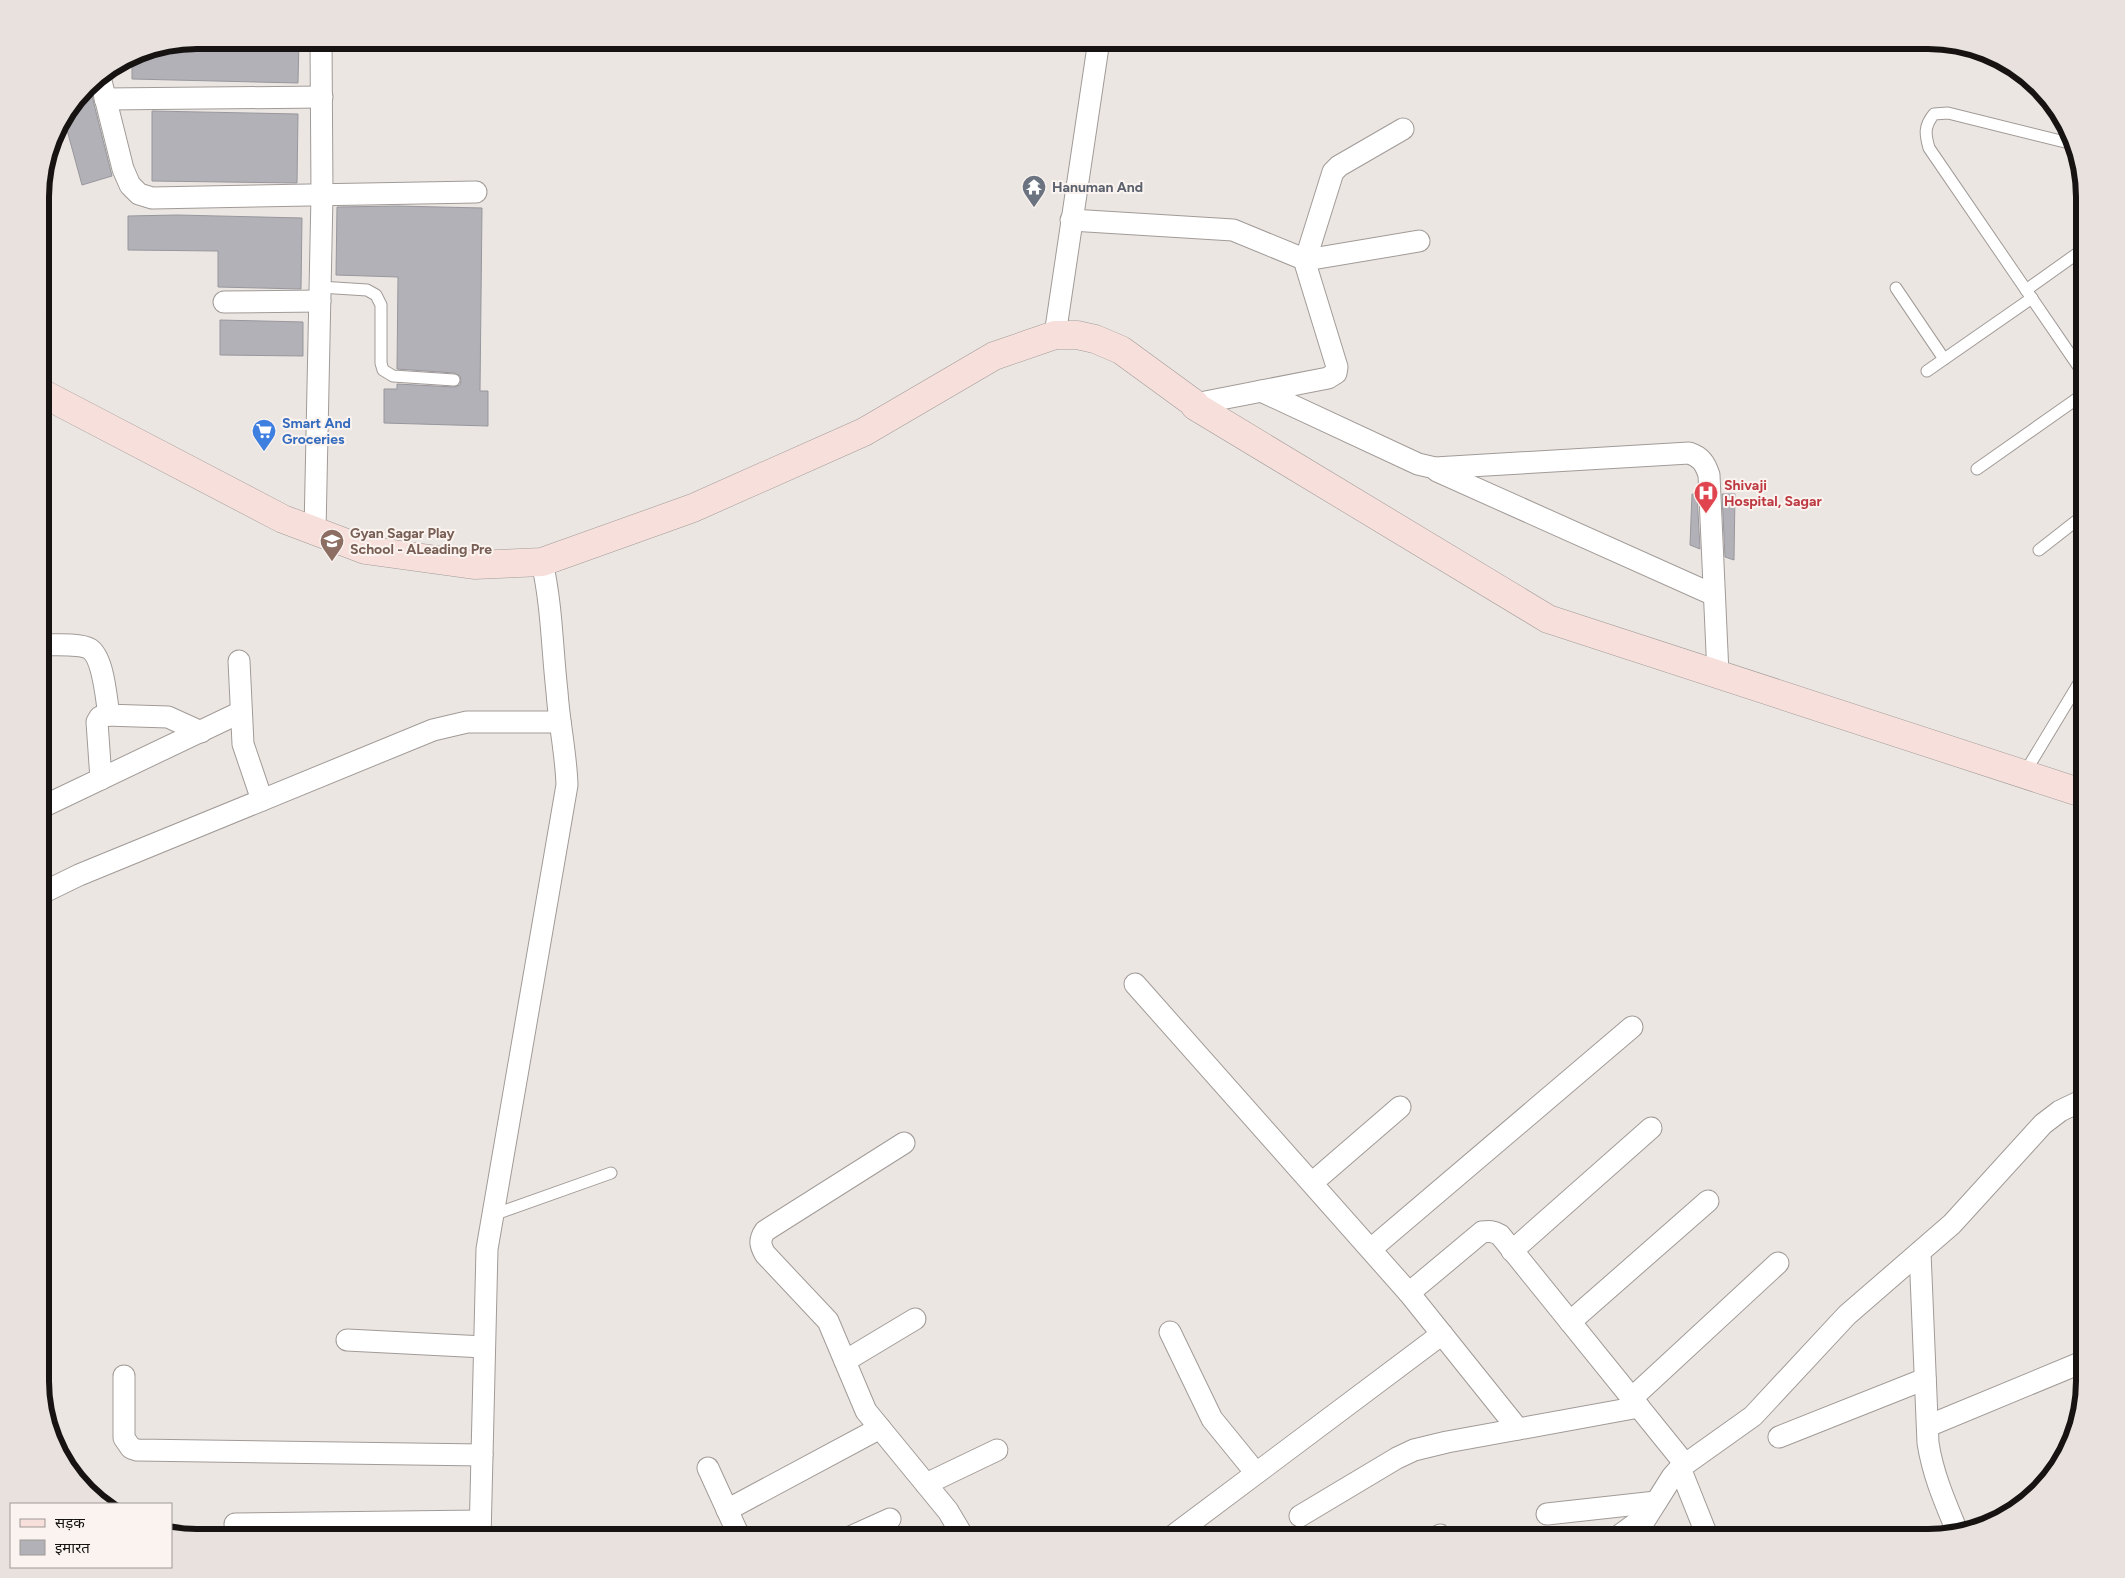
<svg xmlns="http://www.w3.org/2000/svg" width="2125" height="1578" viewBox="0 0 2125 1578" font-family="Figtree,'Noto Sans Devanagari',sans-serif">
<rect width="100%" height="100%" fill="#ece6e2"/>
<g fill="#b1b1b7" stroke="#97979d">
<path d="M 197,40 L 299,40 L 298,83 L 132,79 L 132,55 L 137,52 Z"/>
<path d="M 89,84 L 112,176 L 82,185 L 64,119 Z"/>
<path d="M 152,111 L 298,114 L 297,183 L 152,181 Z"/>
<path d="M 398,206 L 482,208 L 480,391 L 488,391 L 488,426 L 384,423 L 384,389 L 397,389 L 397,384 L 454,387 L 460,385 L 461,381 L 460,376 L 454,373 L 397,369 L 398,277 L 336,275 L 337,207 Z"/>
<path d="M 177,215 L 302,218 L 301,289 L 218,287 L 218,251 L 128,250 L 128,216 Z"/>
<path d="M 220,320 L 303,322 L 303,356 L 220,355 Z"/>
<path d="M 1692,494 L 1697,494 L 1700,549 L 1690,545 Z"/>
<path d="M 1722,494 L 1735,494 L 1734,560 L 1725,557 Z"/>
</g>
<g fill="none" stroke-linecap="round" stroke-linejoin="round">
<defs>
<g id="service">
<path d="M 2073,144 L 1948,113 L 1934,114 C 1924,126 1925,134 1929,148 L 2085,376"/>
<path d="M 320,287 L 367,290 L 376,295 L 381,305 L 381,363 L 383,370 L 393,376 L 454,380"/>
<path d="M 1896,288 L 1944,359"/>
<path d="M 2026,290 L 2085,248"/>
<path d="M 1927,371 L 2032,298"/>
<path d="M 1977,469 L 2085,393"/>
<path d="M 2039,550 L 2085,514"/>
<path d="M 2024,774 L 2085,673"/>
<path d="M 493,1215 L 611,1173"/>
</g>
<g id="minor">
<path d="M 100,77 L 123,169 L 130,185 L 139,194 L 152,198 L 476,192"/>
<path d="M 105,99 L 322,97"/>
<path d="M 1071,220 L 1233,230 L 1306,260 L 1419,241"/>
<path d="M 224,302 L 320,301"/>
<path d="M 1055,335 L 1099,40"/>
<path d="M 1261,391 L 1418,464 L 1435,468 L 1689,453 C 1701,457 1705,463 1709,475 L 1718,674"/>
<path d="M 1195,404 L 1328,378 L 1336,373 L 1337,367 L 1306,266 L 1307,255 L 1333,172 L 1339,166 L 1403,129"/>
<path d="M 1437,471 L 1714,595"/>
<path d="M 315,531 L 322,195 L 321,40"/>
<path d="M 40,645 C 53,645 80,643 90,649 C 104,659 106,699 109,715"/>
<path d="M 239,661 L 243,744 L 262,800"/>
<path d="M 101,779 L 97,722 L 100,717 L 105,715 L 168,717 L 201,732"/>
<path d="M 40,808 L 241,712"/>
<path d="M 40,894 L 79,875 L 433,730 L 467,722 L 560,722"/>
<path d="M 1135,984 L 1409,1293 L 1518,1429"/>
<path d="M 904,1143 L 765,1231 C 759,1240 760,1245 765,1254 L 828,1321 L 866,1411 L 948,1511 L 964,1538"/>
<path d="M 1312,1183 L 1400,1107"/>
<path d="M 1371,1249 L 1632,1027"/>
<path d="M 1512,1251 L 1651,1128"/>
<path d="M 1920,1252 L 1928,1443 C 1933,1475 1945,1502 1957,1531"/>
<path d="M 1409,1293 L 1482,1232 C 1489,1231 1493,1231 1500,1235 L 1685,1464"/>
<path d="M 1570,1322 L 1708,1201"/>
<path d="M 1170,1332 L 1212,1419 L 1256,1473"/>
<path d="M 347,1340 L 484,1347"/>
<path d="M 845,1361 L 915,1319"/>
<path d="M 124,1376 L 124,1438 L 131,1448 L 137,1450 L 482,1455"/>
<path d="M 1632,1398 L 1778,1263"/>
<path d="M 1928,1426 L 2085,1361"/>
<path d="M 1779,1437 L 1925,1379"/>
<path d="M 708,1468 L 740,1538"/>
<path d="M 1680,1468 L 1708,1538"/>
<path d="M 926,1484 L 997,1450"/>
<path d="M 727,1510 L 880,1428"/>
<path d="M 1547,1514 L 1656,1502"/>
<path d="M 1300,1516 L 1397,1458 L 1414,1450 L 1447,1442 L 1639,1407"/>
<path d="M 235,1524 L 480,1521"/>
<path d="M 480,1538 L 487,1249 L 567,785 C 566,753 559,723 557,692 C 552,648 552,606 542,562"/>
<path d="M 848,1538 L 890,1519"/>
<path d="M 1170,1538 L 1442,1334"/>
<path d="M 1435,1538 L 1440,1535"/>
<path d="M 1616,1538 L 1646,1516"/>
<path d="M 1637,1538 L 1643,1523 L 1672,1477 L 1680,1468 L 1753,1416 L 1847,1315 L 1952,1224 L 2043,1124 L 2060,1111 L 2085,1099"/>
<path d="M 1806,1538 L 1807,1538"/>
</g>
<path id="secondary" d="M 40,392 L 283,519 L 365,550 L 474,565 L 542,562 L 693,508 L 864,432 L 994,356 L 1055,335 L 1077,335 L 1095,339 L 1121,350 L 1195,404 L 1195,406 L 1548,619 L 2085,794"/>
</defs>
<use href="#service" stroke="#a19b98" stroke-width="13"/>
<use href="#minor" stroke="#a19b98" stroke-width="23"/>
<use href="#secondary" stroke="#a19b98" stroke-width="29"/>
<use href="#service" stroke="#fff" stroke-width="11"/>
<use href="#minor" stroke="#fff" stroke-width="21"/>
<use href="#secondary" stroke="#f7dfdb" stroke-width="28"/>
</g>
<defs>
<symbol id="temple-pin" viewBox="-11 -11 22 30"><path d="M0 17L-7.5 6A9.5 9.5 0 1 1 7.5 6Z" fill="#6b7280" stroke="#faf3ef"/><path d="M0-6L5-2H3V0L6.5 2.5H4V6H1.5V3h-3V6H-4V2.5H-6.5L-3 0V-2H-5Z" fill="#fff"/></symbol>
<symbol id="supermarket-pin" viewBox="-11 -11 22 30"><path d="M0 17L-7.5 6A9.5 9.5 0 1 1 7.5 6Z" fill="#3f7fe0" stroke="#faf3ef"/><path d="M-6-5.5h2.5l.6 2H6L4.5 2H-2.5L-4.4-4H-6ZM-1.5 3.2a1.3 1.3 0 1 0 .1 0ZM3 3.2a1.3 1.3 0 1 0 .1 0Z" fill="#fff"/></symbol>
<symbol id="hospital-pin" viewBox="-11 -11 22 30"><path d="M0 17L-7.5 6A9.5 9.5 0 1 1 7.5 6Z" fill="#e0444e" stroke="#faf3ef"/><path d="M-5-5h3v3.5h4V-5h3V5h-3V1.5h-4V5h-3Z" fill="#fff"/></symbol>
<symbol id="school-pin" viewBox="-11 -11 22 30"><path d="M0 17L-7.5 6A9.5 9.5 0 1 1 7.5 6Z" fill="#8d6e63" stroke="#faf3ef"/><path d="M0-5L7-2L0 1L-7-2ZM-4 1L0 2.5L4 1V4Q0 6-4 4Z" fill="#fff"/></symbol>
</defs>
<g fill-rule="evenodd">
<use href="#temple-pin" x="1020" y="173" width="28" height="38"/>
<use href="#supermarket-pin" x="250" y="417" width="28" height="38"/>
<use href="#hospital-pin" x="1692" y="479" width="28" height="38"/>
<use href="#school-pin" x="318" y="527" width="28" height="38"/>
</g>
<g text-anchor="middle" stroke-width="4" stroke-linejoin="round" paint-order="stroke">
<g font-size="14" font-weight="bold" fill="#5b616d" stroke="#faf3ef" text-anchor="start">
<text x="1052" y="192">Hanuman And</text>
</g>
<g font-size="14" font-weight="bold" fill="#366cbe" stroke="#faf3ef" text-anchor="start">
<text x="282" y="428">Smart And<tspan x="282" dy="16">Groceries</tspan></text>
</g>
<g font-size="14" font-weight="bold" fill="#be3a42" stroke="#faf3ef" text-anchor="start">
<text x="1724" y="490">Shivaji<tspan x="1724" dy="16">Hospital, Sagar</tspan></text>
</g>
<g font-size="14" font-weight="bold" fill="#785e54" stroke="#faf3ef" text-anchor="start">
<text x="350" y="538">Gyan Sagar Play<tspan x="350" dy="16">School - ALeading Pre</tspan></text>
</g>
</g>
<path d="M0 0H2125V1578H0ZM197 49H1928A148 148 0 0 1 2076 197V1381A148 148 0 0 1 1928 1529H197A148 148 0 0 1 49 1381V197A148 148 0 0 1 197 49Z" fill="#e8e1dd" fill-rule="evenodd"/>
<path fill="none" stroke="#161312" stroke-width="6" d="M197 49H1928A148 148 0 0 1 2076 197V1381A148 148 0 0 1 1928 1529H197A148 148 0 0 1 49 1381V197A148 148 0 0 1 197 49Z"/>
<rect x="10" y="1503" width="162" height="65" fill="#faf3ef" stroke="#9f9997"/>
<rect x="20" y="1519" width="25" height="8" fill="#f7dfdb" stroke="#9f9997"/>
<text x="55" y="1528" font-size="15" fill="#161312">सड़क</text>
<rect x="20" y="1540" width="25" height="15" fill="#b1b1b7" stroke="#9f9997"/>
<text x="55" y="1553" font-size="15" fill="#161312">इमारत</text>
</svg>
